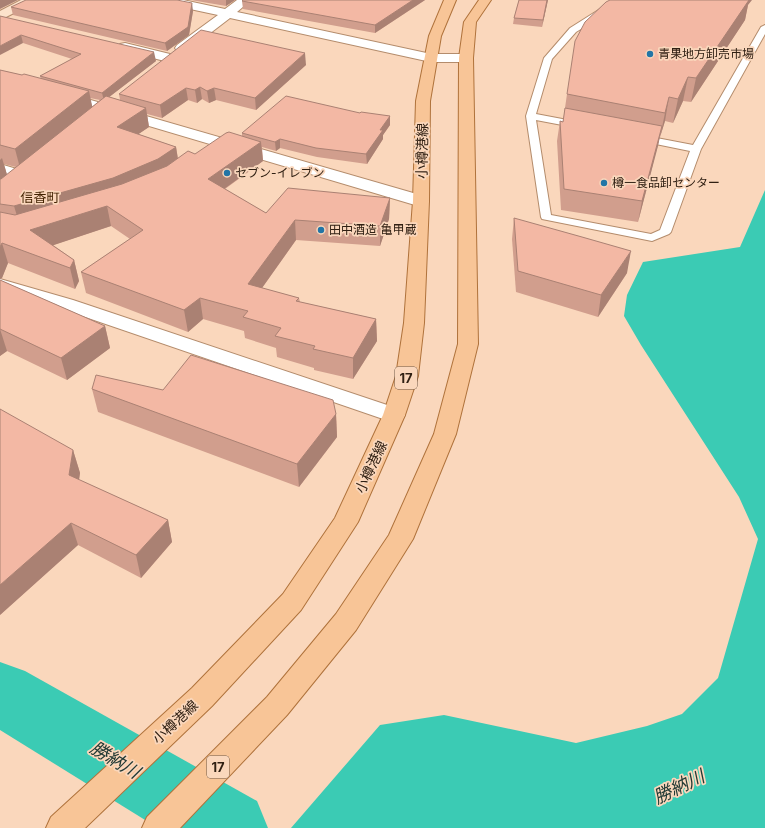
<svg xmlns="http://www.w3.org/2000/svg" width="765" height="828" viewBox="0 0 765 828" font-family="Inter,'Noto Sans JP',sans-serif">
<rect width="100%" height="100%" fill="#fad7bc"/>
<path fill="#3bcbb4" d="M 765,190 L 765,828 L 291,828 L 380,725 L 444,715 L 576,743 L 647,726 L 682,714 L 718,678 L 758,539 L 739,497 L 641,345 L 624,316 L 627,295 L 643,262 L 740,247 Z"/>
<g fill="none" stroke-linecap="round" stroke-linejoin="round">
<path fill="#3bcbb4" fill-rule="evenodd" d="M 0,662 L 25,671 L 257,801 L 268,828 L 158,828 L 0,730 Z"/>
<defs>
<path id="lane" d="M 619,0 L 629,0 L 576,32 L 552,59 L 536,114 L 578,122 L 583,125 L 578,128 L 536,120 L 551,215 L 651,234 L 660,230 L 690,151 L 641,141 L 636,138 L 641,135 L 693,145 L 761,27 L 765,25 L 765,34 L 701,149 L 671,232 L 669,234 L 652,241 L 542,219 L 541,217 L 526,116 L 544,58 L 570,28 L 608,4 Z"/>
<g id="street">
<path d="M 160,0 L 183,0 L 225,9 L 237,0 L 251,0 L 237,12 L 431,54 L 466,54 L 471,55 L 473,58 L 471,61 L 466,62 L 431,62 L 230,18 L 187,51 L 177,51 L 175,48 L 177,45 L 218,15 L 162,3 Z"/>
<path d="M 125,43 L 174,55 L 176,58 L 174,61 L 169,62 L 120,50 L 118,47 L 120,44 Z"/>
<path d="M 63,92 L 427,197 L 429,201 L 427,205 L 421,206 L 415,205 L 58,99 L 56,96 L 58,93 Z"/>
<path d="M 0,164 L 30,173 L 32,176 L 30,179 L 24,181 L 0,174 Z"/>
<path d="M 0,279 L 73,300 L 402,410 L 405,415 L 402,420 L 394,422 L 386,420 L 59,308 L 0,291 Z"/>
</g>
<path id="secondary" d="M 21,0 L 36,0 L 34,3 L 0,20 L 0,11 Z"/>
<g id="primary">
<path d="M 444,0 L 456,0 L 441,36 L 430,101 L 429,201 L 424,323 L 418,376 L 405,415 L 358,522 L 301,610 L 212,706 L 85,828 L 46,828 L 51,817 L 192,688 L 283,594 L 335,518 L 383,415 L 396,376 L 404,323 L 413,201 L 416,101 L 429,36 Z"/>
<path d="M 479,0 L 491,0 L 476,22 L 473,58 L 478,344 L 456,434 L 413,539 L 356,630 L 287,715 L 180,828 L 142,828 L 147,817 L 267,697 L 336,614 L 389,535 L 434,434 L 458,344 L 459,58 L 464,22 Z"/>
</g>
</defs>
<use href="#lane" stroke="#b48c6c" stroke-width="2"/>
<use href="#street" stroke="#b48c6c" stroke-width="2"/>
<use href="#secondary" stroke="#b48c6c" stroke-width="2"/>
<use href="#primary" stroke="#af723b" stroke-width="2"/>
<use href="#lane" fill="#fff" fill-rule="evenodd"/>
<use href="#street" fill="#fff" fill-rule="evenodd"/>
<use href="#secondary" fill="#fce2cb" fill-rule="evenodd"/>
<use href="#primary" fill="#f8c597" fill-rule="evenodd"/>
</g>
<g fill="#d19e8d" fill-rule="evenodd">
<path d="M 191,0 L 235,0 L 226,6 Z"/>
<path d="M 243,0 L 425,0 L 375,33 L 243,9 L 242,1 Z"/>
<path d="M 519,0 L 548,0 L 542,27 L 513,24 L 514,18 Z"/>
<path d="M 748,5 L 745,20 L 691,102 L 683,101 L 673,123 L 665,121 L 660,137 L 638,222 L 561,210 L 557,141 L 560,121 L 563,122 L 567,94 Z"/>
<path d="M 11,7 L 193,11 L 189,35 L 167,51 L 13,15 Z"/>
<path d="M 0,16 L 156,61 L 109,97 L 120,100 L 119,94 L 306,65 L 256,110 L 216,100 L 209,103 L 202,99 L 197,103 L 188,100 L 162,118 L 147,114 L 149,127 L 138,134 L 176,147 L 178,159 L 195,154 L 242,136 L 242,133 L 360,113 L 390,116 L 390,125 L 383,135 L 383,139 L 367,164 L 317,157 L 280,148 L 276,151 L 262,147 L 263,161 L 225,189 L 266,213 L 390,198 L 389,219 L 380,246 L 296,240 L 262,288 L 299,298 L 300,302 L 376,319 L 377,341 L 353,379 L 314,370 L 314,368 L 277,357 L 276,348 L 245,338 L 244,331 L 203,319 L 188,332 L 86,293 L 81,272 L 130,239 L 111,226 L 53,245 L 74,260 L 79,281 L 75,289 L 8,263 L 2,278 L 0,279 L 0,70 L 22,75 L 41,79 L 40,76 L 72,59 L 23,43 ZM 90,98 L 100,100 L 92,107 ZM 4,164 L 16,167 L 7,175 Z"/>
<path d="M 514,218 L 627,273 L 598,317 L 516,292 L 512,239 Z"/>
<path d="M 0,280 L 105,326 L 110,348 L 67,380 L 7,351 L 0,356 Z"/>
<path d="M 92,389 L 163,390 L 336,414 L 337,437 L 299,487 L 98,412 Z"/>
<path d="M 73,450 L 80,473 L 79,480 L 168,520 L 172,542 L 141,578 L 78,545 L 0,615 Z"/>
</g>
<g fill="#aa8173">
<path d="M 0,0 L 18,0 L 0,9 Z"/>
<path d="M 226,0 L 235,0 L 226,6 Z"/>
<path d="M 413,0 L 425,0 L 375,33 L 375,25 Z"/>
<path d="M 547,0 L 548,0 L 542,27 L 543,20 Z"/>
<path d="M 743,0 L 752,0 L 748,5 L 745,20 L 691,102 L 696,78 Z"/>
<path d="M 192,3 L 193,11 L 189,35 L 167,51 L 165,43 Z"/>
<path d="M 21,35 L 23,43 L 0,55 L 0,46 Z"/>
<path d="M 154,52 L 156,61 L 104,101 L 102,93 Z"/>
<path d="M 305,53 L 306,65 L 256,110 L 255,98 Z"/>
<path d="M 688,77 L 683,101 L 673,123 L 678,99 Z"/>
<path d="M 200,87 L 202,99 L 197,103 L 195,90 Z"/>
<path d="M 186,88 L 188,100 L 162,118 L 160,105 Z"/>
<path d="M 214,88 L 216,100 L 209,103 L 207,91 Z"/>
<path d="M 89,91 L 93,110 L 20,168 L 15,149 Z"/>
<path d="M 669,97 L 665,121 L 660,137 L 665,113 Z"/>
<path d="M 146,108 L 149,127 L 121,146 L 117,127 Z"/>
<path d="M 390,116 L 390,125 L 383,135 L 383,139 L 367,164 L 366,154 L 380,130 Z"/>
<path d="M 662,126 L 658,146 L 638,222 L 642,201 Z"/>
<path d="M 280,139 L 280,148 L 276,151 L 275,142 Z"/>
<path d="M 261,142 L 263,161 L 210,199 L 208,179 Z"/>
<path d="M 176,147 L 179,166 L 20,226 L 14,206 Z"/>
<path d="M 2,158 L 8,178 L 0,185 L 0,160 Z"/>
<path d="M 390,198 L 389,219 L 380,246 L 380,226 Z"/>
<path d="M 107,206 L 111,226 L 36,251 L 30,230 Z"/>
<path d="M 295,220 L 296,240 L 250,305 L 248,284 Z"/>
<path d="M 2,243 L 8,263 L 2,278 L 0,279 L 0,247 Z"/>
<path d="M 631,251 L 627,273 L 598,317 L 601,295 Z"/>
<path d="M 74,260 L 79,281 L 75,289 L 70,268 Z"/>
<path d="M 200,298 L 203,319 L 188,332 L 184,310 Z"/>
<path d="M 376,319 L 377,341 L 353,379 L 353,358 Z"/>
<path d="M 105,326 L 110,348 L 67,380 L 61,358 Z"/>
<path d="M 0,329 L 7,351 L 0,356 Z"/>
<path d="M 336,414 L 337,437 L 299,487 L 297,464 Z"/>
<path d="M 73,450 L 80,473 L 76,498 L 69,475 Z"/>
<path d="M 168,520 L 172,542 L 141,578 L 136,555 Z"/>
<path d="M 71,523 L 78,545 L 0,615 L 0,585 Z"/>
</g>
<g fill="#f3b8a4" stroke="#aa8173">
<path d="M 26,0 L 177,0 L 192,3 L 188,27 L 165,43 L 11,7 Z"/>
<path d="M 243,0 L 413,0 L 375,25 L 242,1 Z"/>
<path d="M 519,0 L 547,0 L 543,20 L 514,18 Z"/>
<path d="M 610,0 L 749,0 L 696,78 L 688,77 L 678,99 L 669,97 L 665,113 L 567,94 L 575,41 L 585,22 L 606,2 Z"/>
<path d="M 0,16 L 154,52 L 102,93 L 40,76 L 81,54 L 21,35 L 0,46 Z"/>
<path d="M 201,30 L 305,53 L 255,98 L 214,88 L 207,91 L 200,87 L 195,90 L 186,88 L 160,105 L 119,94 Z"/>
<path d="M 0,70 L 22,75 L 24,74 L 89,91 L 15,149 L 0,145 Z"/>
<path d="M 106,96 L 146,108 L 117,127 L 176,147 L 158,159 L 113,178 L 14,206 L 0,204 L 0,179 L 1,179 Z"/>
<path d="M 286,96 L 360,113 L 361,112 L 390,116 L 380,130 L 383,130 L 366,154 L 316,148 L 280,139 L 275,142 L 242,133 Z"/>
<path d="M 565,108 L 662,126 L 642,201 L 564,189 L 560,121 L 563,122 Z"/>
<path d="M 229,132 L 261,142 L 208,179 L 266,213 L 288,188 L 390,198 L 380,226 L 295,220 L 248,284 L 299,298 L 296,301 L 376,319 L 353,358 L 313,349 L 315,346 L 275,336 L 281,328 L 243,317 L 248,311 L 200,298 L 184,310 L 81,272 L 143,230 L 107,206 L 30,230 L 74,260 L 70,268 L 2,243 L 0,247 L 0,212 L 15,215 L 122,184 L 167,166 L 188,151 L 195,154 L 226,133 Z"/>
<path d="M 514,218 L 582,237 L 631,251 L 601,295 L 518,271 Z"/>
<path d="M 0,280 L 105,326 L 61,358 L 0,329 Z"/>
<path d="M 191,355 L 333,400 L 336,414 L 297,464 L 92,389 L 96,375 L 163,390 Z"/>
<path d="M 0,409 L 73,450 L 69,475 L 168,520 L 136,555 L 71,523 L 0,585 Z"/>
</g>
<g fill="#2275a6" stroke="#fad7bc" stroke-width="1.5">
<circle cx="650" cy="54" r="4"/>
<circle cx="227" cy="173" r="4"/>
<circle cx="604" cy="183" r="4"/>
<circle cx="321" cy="230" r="4"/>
</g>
<g text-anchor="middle" stroke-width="3.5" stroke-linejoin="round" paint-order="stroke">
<g font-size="12" fill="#302013" stroke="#fad7bc" text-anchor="start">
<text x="658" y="58">青果地方卸売市場</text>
<text x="235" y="177">セブン-イレブン</text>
<text x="612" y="187">樽一食品卸センター</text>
<text x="329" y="234">田中酒造 亀甲蔵</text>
</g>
<g font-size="13" fill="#422201" stroke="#fad7bc">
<text x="40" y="202">信香町</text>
</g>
<g fill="#fad7bc" stroke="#6d5746" stroke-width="1">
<rect x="395" y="367" width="22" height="22" rx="3"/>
<rect x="207" y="756" width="22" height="22" rx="3"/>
</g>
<g font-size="13" font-weight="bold" fill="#302013">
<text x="406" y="383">17</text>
<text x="218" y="772">17</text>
</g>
<g font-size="14" fill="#302013" stroke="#fad7bc">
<text transform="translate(422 151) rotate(-89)" y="5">小樽港線</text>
<text transform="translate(371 467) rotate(-65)" y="5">小樽港線</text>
<text transform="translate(175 722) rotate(-43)" y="5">小樽港線</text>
</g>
<g font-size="18" font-style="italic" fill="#223a35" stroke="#fad7bc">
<text transform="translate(115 760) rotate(31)" y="6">勝納川</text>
<text transform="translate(679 787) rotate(-26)" y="6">勝納川</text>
</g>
</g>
</svg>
